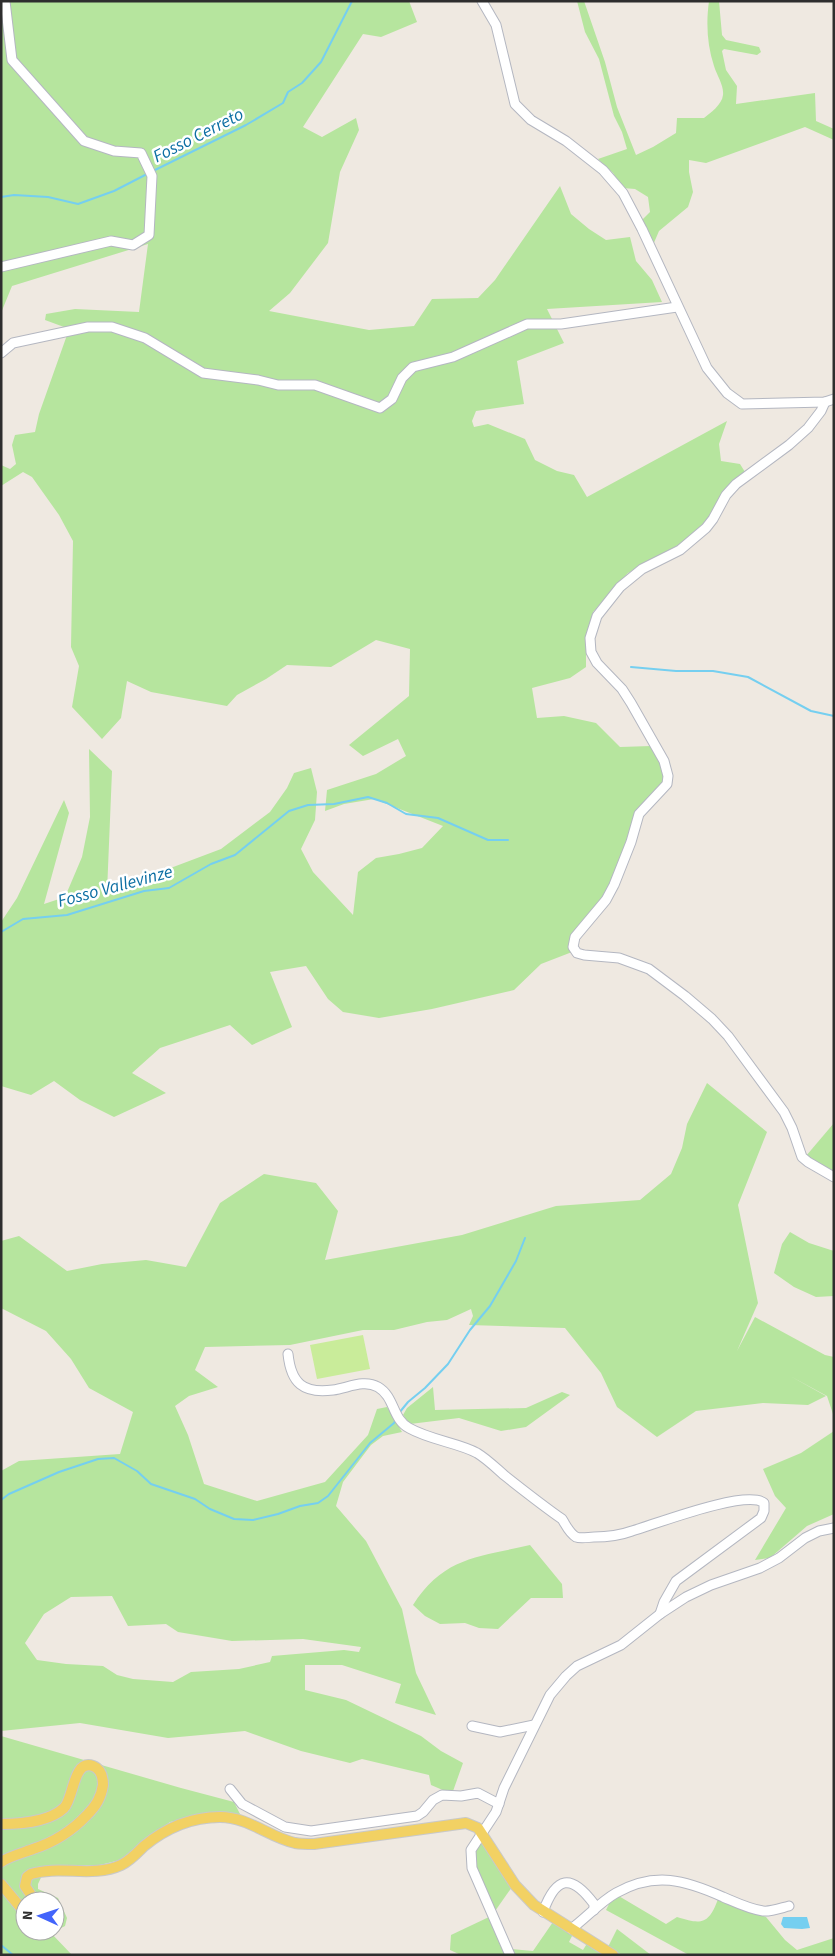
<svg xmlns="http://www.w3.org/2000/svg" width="835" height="1956" viewBox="0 0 835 1956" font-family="'Source Sans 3',sans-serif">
<rect width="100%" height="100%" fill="#efe9e1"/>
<g fill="#b6e59e" fill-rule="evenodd">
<path d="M 1,1 L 409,1 L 417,22 L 381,37 L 363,34 L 303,127 L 322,137 L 356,118 L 359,130 L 340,172 L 328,243 L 290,293 L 269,311 L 369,330 L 414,326 L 432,299 L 478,298 L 495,280 L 560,186 L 571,214 L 589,229 L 606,240 L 630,237 L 636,261 L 652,280 L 662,302 L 547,309 L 564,343 L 517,361 L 524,404 L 476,411 L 472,421 L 474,427 L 488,424 L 525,439 L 535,460 L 557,471 L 574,475 L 587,497 L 727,421 L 719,444 L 721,461 L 740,464 L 745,472 L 710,518 L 680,544 L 628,573 L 593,612 L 586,646 L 586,667 L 570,678 L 532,688 L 537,718 L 564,716 L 596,723 L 620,747 L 651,746 C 658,756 666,767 664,781 L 634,815 L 628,842 L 605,897 L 574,935 L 572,952 L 541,964 L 514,990 L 432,1009 L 379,1018 L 343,1012 L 328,999 L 306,966 L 270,972 L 292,1027 L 252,1045 L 230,1025 L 160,1048 L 132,1073 L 166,1093 L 114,1117 L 80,1100 L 54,1081 L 31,1095 L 1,1086 L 1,922 L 17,898 L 64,800 L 69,813 L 44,904 L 65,897 L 82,857 L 90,817 L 89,749 L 112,771 L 107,892 L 221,849 L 270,812 L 287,788 L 294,773 L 311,768 L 317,792 L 315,820 L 301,849 L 313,872 L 353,915 L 358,872 L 376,858 L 399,854 L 422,848 L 443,826 L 374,799 L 344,804 L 325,811 L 327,790 L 376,774 L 406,756 L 398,739 L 363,756 L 349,745 L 409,696 L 410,649 L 376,640 L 331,667 L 287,665 L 266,679 L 237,695 L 227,706 L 151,692 L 127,681 L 121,718 L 102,739 L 72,707 L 79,666 L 71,647 L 73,541 L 59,515 L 32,477 L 23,472 L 1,486 L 1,465 L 10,469 L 16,464 L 12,445 L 15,435 L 35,432 L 39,414 L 67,335 L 64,327 L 45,320 L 46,314 L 75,309 L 139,312 L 148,244 L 12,286 L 1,313 Z"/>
<path d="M 577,1 L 584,1 L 605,62 L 617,107 L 636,155 L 653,147 L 676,133 L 677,118 L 704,118 C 710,113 722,105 723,95 C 724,85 717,76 714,66 C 707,45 706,23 709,1 L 719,1 L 722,35 L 726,40 L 759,47 L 761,52 L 757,55 L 724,49 L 722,51 L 726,70 L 737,86 L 736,104 L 815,93 L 816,121 L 834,129 L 834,140 L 805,127 L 706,163 L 689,160 L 689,172 L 693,192 L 688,207 L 659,231 L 653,245 L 642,220 L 650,212 L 648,197 L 635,189 L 623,188 L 613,173 L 598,159 L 627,149 L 622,132 L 614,116 L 599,59 L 585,32 Z"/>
<path d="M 707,1083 L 767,1132 L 738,1205 L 758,1303 L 737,1351 L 755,1317 L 825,1355 L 834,1357 L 834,1417 L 827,1396 L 790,1376 L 826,1396 L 808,1405 L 763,1403 L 696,1411 L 657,1437 L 617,1407 L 601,1373 L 565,1328 L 469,1325 L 473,1316 L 471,1309 L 447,1320 L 427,1322 L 394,1330 L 363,1330 L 290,1345 L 205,1347 L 195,1370 L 218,1387 L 189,1396 L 175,1406 L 188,1435 L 204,1484 L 257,1501 L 325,1482 L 368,1435 L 377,1409 L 387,1407 L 402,1432 L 383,1436 L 371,1445 L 343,1482 L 336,1506 L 366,1541 L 402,1609 L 416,1673 L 436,1715 L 395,1703 L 401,1684 L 342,1665 L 305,1665 L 305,1690 L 346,1700 L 421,1736 L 441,1751 L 463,1763 L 452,1794 L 431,1785 L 429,1775 L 362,1759 L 350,1763 L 301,1751 L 245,1731 L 168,1738 L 80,1723 L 1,1731 L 1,1471 L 19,1461 L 120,1454 L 133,1412 L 89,1388 L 71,1359 L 46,1331 L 1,1308 L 1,1241 L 19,1236 L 67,1271 L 102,1264 L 146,1260 L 186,1267 L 220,1203 L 264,1174 L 316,1183 L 338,1211 L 325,1260 L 462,1235 L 556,1206 L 640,1200 L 671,1174 L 682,1148 L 687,1124 ZM 112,1596 L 128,1626 L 166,1624 L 178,1632 L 232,1641 L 303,1639 L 361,1647 L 359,1652 L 344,1650 L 272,1656 L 270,1662 L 239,1669 L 191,1672 L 173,1682 L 133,1679 L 117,1675 L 103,1666 L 66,1664 L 37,1660 L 25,1643 L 44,1614 L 71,1597 Z"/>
<path d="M 834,1123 L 834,1175 L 806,1156 Z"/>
<path d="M 790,1232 L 809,1243 L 834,1251 L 834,1296 L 816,1297 L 794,1287 L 774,1273 L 782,1244 Z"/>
<path d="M 433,1387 L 435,1410 L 526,1408 L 562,1392 L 570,1395 L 526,1427 L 501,1431 L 459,1418 L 410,1424 L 403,1415 L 407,1408 Z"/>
<path d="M 834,1431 L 834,1514 L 807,1526 L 770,1558 L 755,1560 L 786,1508 L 775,1496 L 763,1469 L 801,1453 Z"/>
<path d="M 530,1545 L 562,1584 L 563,1598 L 531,1598 L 498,1629 L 479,1628 L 465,1623 L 440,1624 L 425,1616 L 413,1605 C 444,1556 480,1557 530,1545 Z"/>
<path d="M 1,1736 L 181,1788 L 234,1802 L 240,1814 L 210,1814 L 170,1822 L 120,1860 L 100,1865 L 46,1867 L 38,1884 L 38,1889 L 58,1898 L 67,1918 L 65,1926 L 55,1931 L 55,1901 L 25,1901 L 25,1931 L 55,1931 L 51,1933 L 72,1955 L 1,1955 Z"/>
<path d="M 481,1839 L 512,1887 L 493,1914 L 474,1866 L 473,1850 Z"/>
<path d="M 617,1895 L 666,1924 L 677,1917 C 702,1925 709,1924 718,1899 L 766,1917 L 785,1940 L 797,1950 L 834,1938 L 834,1955 L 689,1955 L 606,1910 L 612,1898 Z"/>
<path d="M 489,1917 L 507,1955 L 461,1955 L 450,1950 L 451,1935 Z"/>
<path d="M 553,1922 L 573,1934 L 569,1942 L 583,1950 L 588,1942 L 609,1955 L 515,1955 L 511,1949 L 533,1951 Z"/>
<path d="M 617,1929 L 651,1955 L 622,1955 L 608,1947 Z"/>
</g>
<path fill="#c9ec9a" d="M 363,1335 L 370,1369 L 317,1379 L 310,1345 Z"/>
<path fill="#75cff0" d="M 783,1917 L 807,1917 L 810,1928 L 802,1929 L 784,1928 L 781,1924 Z"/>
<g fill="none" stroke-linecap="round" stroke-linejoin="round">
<g stroke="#75cff0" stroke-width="2">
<path d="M 153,171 L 246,125 L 283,103 L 288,92 L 302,83 L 321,62 L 352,1"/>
<path d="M 1,197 L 14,195 L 48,197 L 78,204 L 114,191 L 149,173"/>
<path d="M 631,667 L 676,671 L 713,671 L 748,677 L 811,711 L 834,716"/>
<path d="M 1,932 L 23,919 L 67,915 L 144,891 L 169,888 L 211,864 L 235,855 L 289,811 L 308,805 L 334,804 L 368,797 L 387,803 L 406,814 L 438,818 L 488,840 L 508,840"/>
<path d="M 399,1413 L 408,1402 L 425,1388 L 448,1364 L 470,1330 L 490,1306 L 516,1261 L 525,1238"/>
<path d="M 1,1500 L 9,1494 L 59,1472 L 98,1459 L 114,1458 L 137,1471 L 151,1484 L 195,1499 L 210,1509 L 234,1519 L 253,1520 L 278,1514 L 300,1506 L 318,1503 L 328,1496 L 370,1443 L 394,1423 L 396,1419"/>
<path d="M 1,1945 L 13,1955"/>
</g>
<defs>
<g id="minor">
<path d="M 482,1 L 496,25 L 515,104 L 531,120 L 566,141 L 603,170 L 623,193 L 642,229 L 707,368 L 727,393 L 742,404 L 825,402 L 834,399"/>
<path d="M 1,267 L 111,241 L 133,245 L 149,235 L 152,176 L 141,153 L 114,151 L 84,141 L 12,60 L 5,1"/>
<path d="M 1,353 L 13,343 L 88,327 L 112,327 L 145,338 L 203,373 L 258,380 L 278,385 L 315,385 L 380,408 L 392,399 L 402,378 L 413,367 L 453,357 L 527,324 L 561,324 L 677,307"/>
<path d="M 825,402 L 821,411 L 808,428 L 789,445 L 736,484 L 726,495 L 713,519 L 706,528 L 680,550 L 642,569 L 620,587 L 597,616 L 590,638 L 591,652 L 597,663 L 622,689 L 631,703 L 664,761 L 668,776 L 667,784 L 639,814 L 631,842 L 614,885 L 606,900 L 575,937 L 573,947 L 577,953 L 584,955 L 619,958 L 649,969 L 685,996 L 712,1019 L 728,1036 L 784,1112 L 792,1128 L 802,1157 L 808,1162 L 834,1177"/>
<path d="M 288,1354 C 291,1383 303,1394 333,1390 C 348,1388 364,1379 378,1387 C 395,1397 392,1419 409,1428 C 430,1440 459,1443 477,1453 C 487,1459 496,1468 504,1475 C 523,1490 542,1505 562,1519 C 566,1525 569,1533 576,1537 C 581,1539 589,1537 594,1537 C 607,1537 621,1535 632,1531 C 656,1524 746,1489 764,1503 L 764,1511 L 761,1518 L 676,1581 L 664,1602 L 660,1614"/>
<path d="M 472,1726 L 500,1732 L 534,1725"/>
<path d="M 230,1789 L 242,1804 L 285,1827 L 311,1831 L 417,1816 L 423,1812 L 433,1800 L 442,1795 L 461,1796 L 478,1793 L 499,1804"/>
<path d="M 543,1912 C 556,1876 571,1873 594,1904 L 594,1910"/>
<path d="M 571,1929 C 586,1918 600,1902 616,1893 C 655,1871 685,1880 723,1897 C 735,1902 749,1909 763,1911 C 770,1912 781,1908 789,1906"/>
<path d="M 510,1955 L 472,1868 L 471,1850 L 496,1812 L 504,1788 L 550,1695 L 566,1676 L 577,1666 L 621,1645 L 660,1614 L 686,1597 L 711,1585 L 760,1568 L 779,1558 L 805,1538 L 819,1531 L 834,1528"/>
</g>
<g id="major">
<path d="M 1,1824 C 20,1824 49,1822 64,1808 C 74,1798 73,1759 93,1766 C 101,1769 103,1778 103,1785 C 101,1798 96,1806 87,1815 C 71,1832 55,1842 33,1849 C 23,1853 10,1856 1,1862"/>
<path d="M 1,1884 L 21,1908 L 25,1910"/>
<path d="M 35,1901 L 25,1886 L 27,1877 L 31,1874 C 60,1865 93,1878 121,1865 C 130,1861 137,1853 144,1846 C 166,1828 191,1817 220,1817 C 248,1817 269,1837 295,1843 C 301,1844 308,1844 314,1844 L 466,1823 L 478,1828 L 515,1885 L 534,1905 L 613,1955"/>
</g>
</defs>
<use href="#minor" stroke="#b4b7c1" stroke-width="11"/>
<use href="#major" stroke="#c9c9c9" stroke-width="12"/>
<use href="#minor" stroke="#fff" stroke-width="9"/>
<use href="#major" stroke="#f2d163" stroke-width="10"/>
</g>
<g text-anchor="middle" stroke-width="5" stroke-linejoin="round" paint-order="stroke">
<g font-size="18" font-style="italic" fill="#0d6fa3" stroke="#fff">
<text transform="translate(198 135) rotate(-27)" y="6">Fosso Cerreto</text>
<text transform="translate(115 886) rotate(-15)" y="6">Fosso Vallevinze</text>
</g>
</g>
<rect width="835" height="1956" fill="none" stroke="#2e2e2e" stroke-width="5"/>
<g transform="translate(40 1916) rotate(273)"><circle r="24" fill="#ffffff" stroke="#ababab"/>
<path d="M0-4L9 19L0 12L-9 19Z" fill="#4264fb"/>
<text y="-8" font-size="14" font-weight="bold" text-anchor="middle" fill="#2e2e2e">N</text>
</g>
</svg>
